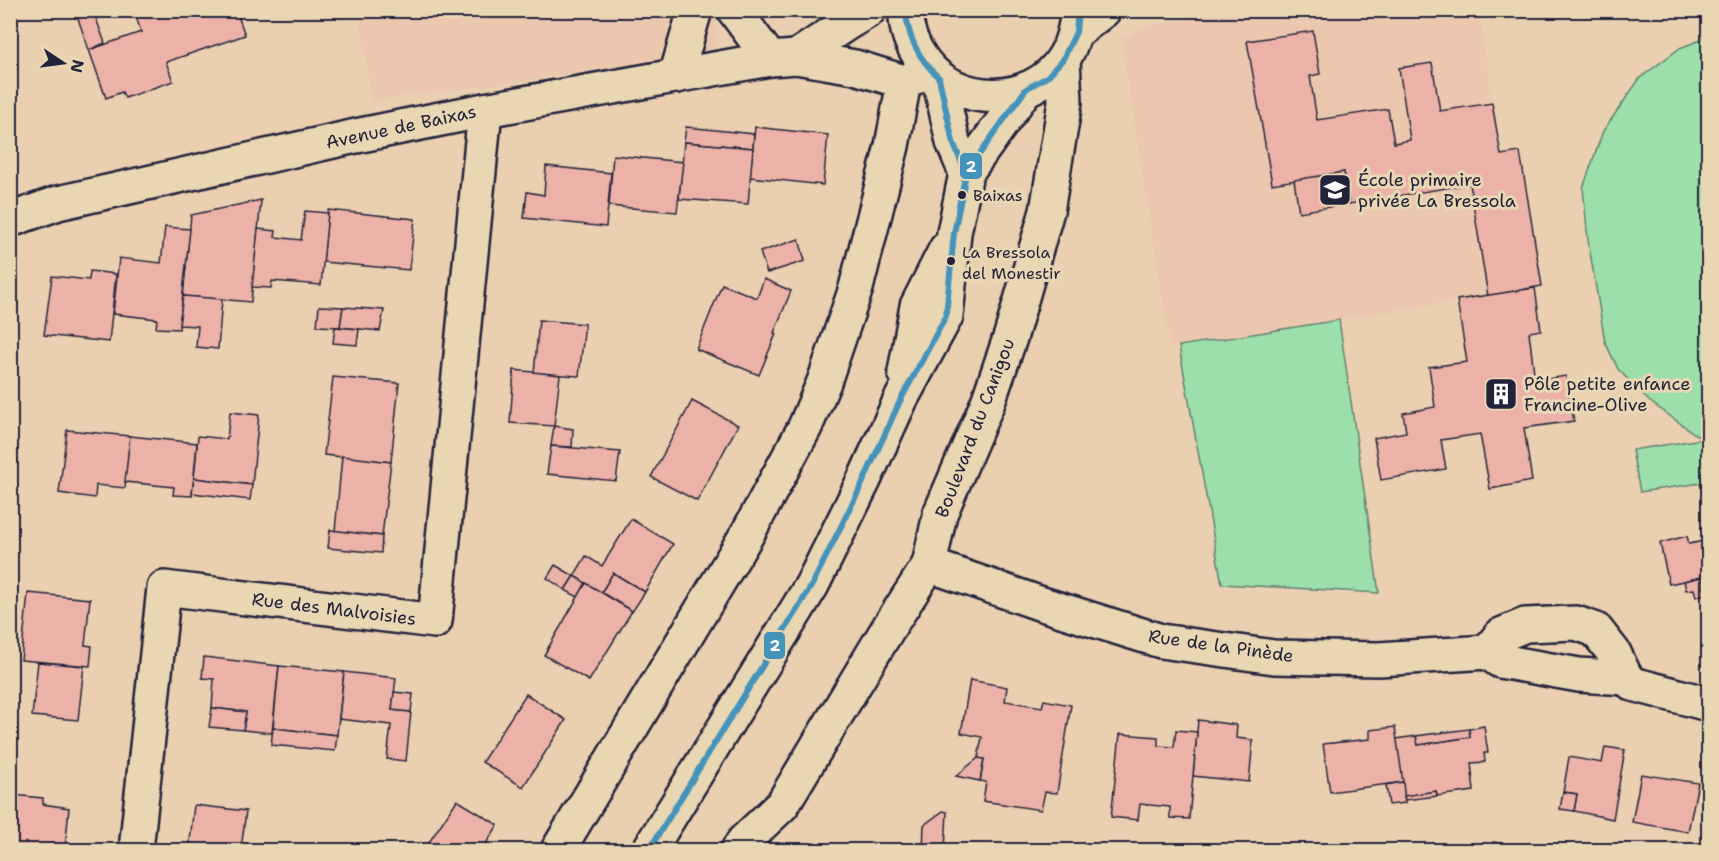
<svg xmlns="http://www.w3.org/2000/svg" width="1719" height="861" viewBox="0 0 1719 861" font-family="'Shantell Sans',sans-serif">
<rect width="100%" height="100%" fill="#ead0b1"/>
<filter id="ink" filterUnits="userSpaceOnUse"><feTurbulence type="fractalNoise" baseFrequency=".0167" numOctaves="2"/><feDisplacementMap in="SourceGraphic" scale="12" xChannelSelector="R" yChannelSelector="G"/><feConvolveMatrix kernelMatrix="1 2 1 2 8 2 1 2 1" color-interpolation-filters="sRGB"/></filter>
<g filter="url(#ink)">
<g fill="#ebc7ae">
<path d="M 359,11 L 715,11 L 717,55 L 371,101 Z"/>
<path d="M 1233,11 L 1479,11 L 1501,155 L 1520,152 L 1542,286 L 1170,348 L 1121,40 L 1147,26 Z"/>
</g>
<g fill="#9cdfaa" stroke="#5f8072" stroke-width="1.5">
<path d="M 1708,37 L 1708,482 L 1640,492 L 1632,450 L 1702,439 L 1649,401 L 1618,369 L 1605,342 L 1588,240 L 1583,188 L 1603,131 L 1640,78 L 1680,48 Z"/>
<path d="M 1339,320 L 1379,593 L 1222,584 L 1179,346 Z"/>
</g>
<g fill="#ecb2a7" stroke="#22223b" stroke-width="1.5">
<path d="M 75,10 L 93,10 L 105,43 L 89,50 Z"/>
<path d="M 134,10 L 236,10 L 245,35 L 166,62 L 173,81 L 125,98 L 122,92 L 106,98 L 89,50 L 141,32 Z"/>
<path d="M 1313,31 L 1320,74 L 1310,76 L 1317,120 L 1388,109 L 1394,143 L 1410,140 L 1399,68 L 1432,63 L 1440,111 L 1492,103 L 1501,155 L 1520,152 L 1542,286 L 1488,296 L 1470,184 L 1349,204 L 1344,172 L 1272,184 L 1247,41 Z"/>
<path d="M 686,127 L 754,134 L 753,148 L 684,142 Z"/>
<path d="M 755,127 L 828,135 L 823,185 L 750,177 Z"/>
<path d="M 684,142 L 753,148 L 748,204 L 679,199 Z"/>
<path d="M 613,155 L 683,162 L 677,212 L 609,206 Z"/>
<path d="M 546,166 L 611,173 L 606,227 L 524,218 L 527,192 L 544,195 Z"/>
<path d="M 1344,172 L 1349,204 L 1299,212 L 1294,180 Z"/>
<path d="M 261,200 L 251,302 L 183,296 L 191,215 Z"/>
<path d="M 328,210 L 415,219 L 409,270 L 323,262 Z"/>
<path d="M 305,211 L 328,213 L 321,285 L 272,281 L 271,288 L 252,287 L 258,229 L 276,231 L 275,237 L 301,240 Z"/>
<path d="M 165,227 L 190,229 L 179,329 L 156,328 L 157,319 L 113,314 L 119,258 L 161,263 Z"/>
<path d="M 799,239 L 805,261 L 767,273 L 760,252 Z"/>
<path d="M 90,271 L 116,274 L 109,342 L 44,335 L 52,276 L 89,280 Z"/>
<path d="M 764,279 L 791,291 L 774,333 L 776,334 L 759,375 L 696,349 L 722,284 L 757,298 Z"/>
<path d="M 1535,288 L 1541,330 L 1529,332 L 1535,381 L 1566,376 L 1574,421 L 1524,428 L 1532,481 L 1490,489 L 1480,434 L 1441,440 L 1446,469 L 1381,480 L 1374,438 L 1406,432 L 1403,413 L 1435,407 L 1429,367 L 1467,362 L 1457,300 Z"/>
<path d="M 183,296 L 222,299 L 218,349 L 196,347 L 198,326 L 179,325 Z"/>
<path d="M 319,306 L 343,307 L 340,327 L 317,326 Z"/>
<path d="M 343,307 L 384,310 L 380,331 L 340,327 Z"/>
<path d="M 539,320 L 585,324 L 579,376 L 534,373 Z"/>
<path d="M 335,327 L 359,329 L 357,345 L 333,343 Z"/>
<path d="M 514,370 L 560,375 L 554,426 L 510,423 Z"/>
<path d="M 333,377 L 399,383 L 391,462 L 324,455 Z"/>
<path d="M 692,401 L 738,425 L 697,501 L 651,477 Z"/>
<path d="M 230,412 L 259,415 L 252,485 L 194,478 L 198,436 L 227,439 Z"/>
<path d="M 554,426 L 573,429 L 572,447 L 551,446 Z"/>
<path d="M 67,430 L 130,436 L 125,488 L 96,485 L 95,498 L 59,493 Z"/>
<path d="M 130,436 L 197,443 L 192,496 L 173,495 L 174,487 L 125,482 Z"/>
<path d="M 551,446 L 620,452 L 616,481 L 547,474 Z"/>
<path d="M 342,456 L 391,462 L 382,536 L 335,531 Z"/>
<path d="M 194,478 L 252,485 L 250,500 L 192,493 Z"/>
<path d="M 631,519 L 673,544 L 645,592 L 613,573 L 601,593 L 574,576 L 586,556 L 602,566 Z"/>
<path d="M 330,530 L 382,536 L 381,553 L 328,548 Z"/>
<path d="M 1687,536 L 1689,544 L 1708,540 L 1708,610 L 1702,577 L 1669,584 L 1660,543 Z"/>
<path d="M 555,565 L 574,576 L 565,590 L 547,578 Z"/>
<path d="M 613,573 L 645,592 L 632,612 L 601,593 Z"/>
<path d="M 574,576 L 586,583 L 578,597 L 565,590 Z"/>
<path d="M 1702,577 L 1705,594 L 1696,597 L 1694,589 L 1686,590 L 1684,581 Z"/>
<path d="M 586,583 L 632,611 L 589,681 L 544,655 Z"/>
<path d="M 28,593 L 90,599 L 85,645 L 92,646 L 90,666 L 21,660 Z"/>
<path d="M 204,657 L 279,666 L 272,733 L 243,730 L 246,712 L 212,708 L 214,679 L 202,678 Z"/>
<path d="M 38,662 L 84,666 L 78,720 L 32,716 Z"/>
<path d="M 279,666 L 344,672 L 337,735 L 273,728 Z"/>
<path d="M 344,672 L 396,678 L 392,710 L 411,712 L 406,761 L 387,759 L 391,725 L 339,719 Z"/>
<path d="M 970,680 L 1007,687 L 1005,701 L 1042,707 L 1044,700 L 1071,705 L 1057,793 L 1045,792 L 1041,810 L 983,801 L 986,782 L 980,781 L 984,759 L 978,758 L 982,737 L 961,733 Z"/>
<path d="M 394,692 L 413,694 L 411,712 L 392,710 Z"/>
<path d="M 526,694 L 566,720 L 523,787 L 482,762 Z"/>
<path d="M 212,708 L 246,712 L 243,730 L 209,727 Z"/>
<path d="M 1198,720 L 1237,725 L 1236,738 L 1253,740 L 1249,782 L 1193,776 Z"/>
<path d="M 1484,726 L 1488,753 L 1484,753 L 1485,762 L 1471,763 L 1474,791 L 1437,796 L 1436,791 L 1404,796 L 1396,739 L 1416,736 L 1418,745 L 1470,737 L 1469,729 Z"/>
<path d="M 1395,727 L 1403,782 L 1330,792 L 1323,744 L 1370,739 L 1370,730 Z"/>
<path d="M 273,728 L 337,735 L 335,751 L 271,745 Z"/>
<path d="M 1469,729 L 1470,737 L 1418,745 L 1416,736 Z"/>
<path d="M 1176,730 L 1197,732 L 1189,819 L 1170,818 L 1170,807 L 1140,804 L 1138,820 L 1111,817 L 1120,734 L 1158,737 L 1158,746 L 1174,747 Z"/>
<path d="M 1605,747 L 1625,750 L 1613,819 L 1574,811 L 1577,794 L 1563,792 L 1569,757 L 1602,763 Z"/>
<path d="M 978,758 L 984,759 L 980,781 L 956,776 Z"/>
<path d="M 1641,774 L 1698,783 L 1688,832 L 1632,822 Z"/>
<path d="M 1403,782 L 1405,803 L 1389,805 L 1386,785 Z"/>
<path d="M 1436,791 L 1437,796 L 1405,800 L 1404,796 Z"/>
<path d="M 1563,792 L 1577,794 L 1574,811 L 1560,809 Z"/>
<path d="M 12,795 L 43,798 L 43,804 L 69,808 L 65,850 L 10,850 Z"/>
<path d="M 457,800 L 498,825 L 482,850 L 424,850 Z"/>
<path d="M 194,805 L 246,811 L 241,850 L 189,850 Z"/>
<path d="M 943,811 L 947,812 L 945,850 L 923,850 L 924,825 Z"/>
<path d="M 1493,842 L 1519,847 L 1518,850 L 1491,850 Z"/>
</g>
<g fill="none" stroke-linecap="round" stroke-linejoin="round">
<defs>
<g id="minor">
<path d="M 734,10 L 770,59"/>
<path d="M 1076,32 L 1104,10"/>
<path d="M 796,57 L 849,22 L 869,10"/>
<path d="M 676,76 L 695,10"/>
<path d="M 10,220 L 58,203 L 356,136 L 485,110 L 770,59 L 796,57 L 855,67 L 904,82 L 930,71"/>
<path d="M 929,565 L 1039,603 L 1161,641 L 1274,657 L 1379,659 L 1487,652 L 1500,661 L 1579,675 L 1626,678"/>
<path d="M 1487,652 L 1501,635 L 1525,625 L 1576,623 L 1596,630 L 1614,653 L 1626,678 L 1633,684 L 1708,704"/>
<path d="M 136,850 L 164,588 L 435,621 L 485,110"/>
<path d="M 558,850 L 749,531 L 805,427 L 824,382 L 856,288 L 892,146 L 904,82"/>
<path d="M 738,850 L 744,841 L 782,805 L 889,627 L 929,565 L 940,514 L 988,402 L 1011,335 L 1047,211 L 1065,102 L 1063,59"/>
</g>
<g id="tertiary">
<path d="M 906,10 C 905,29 912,46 923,61 C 956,107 1032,108 1064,58 C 1073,43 1076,28 1078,10"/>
<path d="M 939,78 L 953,142 L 966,173"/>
<path d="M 905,372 L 917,306 L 946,249"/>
<path d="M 649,850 L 812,585 L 864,480 L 900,401 L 946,316 L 954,233 L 966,173 L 1026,89"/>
</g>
</defs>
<use href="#minor" stroke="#22223b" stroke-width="38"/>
<use href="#tertiary" stroke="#22223b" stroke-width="38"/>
<use href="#minor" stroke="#e9d7b4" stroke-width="33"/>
<use href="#tertiary" stroke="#e9d7b4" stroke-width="33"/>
<defs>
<g id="bus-1">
<path d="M 906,10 C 907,38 919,59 939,78"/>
<path d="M 939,78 L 953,142 L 966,173 L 958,211"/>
<path d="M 649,850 L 812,585 L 864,480 L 900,401 L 946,316 L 954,233 L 966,173 L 1026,89 L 1047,77 L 1063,59 L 1076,32 L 1078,10"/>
</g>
</defs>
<use href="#bus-1" stroke="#e9d7b4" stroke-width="10"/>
<use href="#bus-1" stroke="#4493ba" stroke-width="6"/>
</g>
</g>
<defs>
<symbol id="school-square" viewBox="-11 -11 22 22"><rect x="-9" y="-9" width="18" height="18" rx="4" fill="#22223b" stroke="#e9d7b4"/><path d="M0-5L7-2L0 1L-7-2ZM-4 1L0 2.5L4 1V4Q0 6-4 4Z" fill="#fff"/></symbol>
<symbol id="building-square" viewBox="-11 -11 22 22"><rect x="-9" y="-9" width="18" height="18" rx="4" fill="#22223b" stroke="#e9d7b4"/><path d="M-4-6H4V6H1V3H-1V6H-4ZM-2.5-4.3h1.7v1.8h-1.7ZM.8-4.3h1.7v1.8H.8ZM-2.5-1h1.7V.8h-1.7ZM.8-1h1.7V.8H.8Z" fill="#fff"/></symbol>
</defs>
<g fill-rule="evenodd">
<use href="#school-square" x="1316" y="171" width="38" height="38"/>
<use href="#building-square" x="1482" y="375" width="38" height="38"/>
</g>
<g fill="#22223b" stroke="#e9d7b4" stroke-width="2">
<circle cx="962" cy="195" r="5"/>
<circle cx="951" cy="261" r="5"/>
</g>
<g text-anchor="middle" stroke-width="6" stroke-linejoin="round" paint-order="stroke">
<g font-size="16" fill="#22223b" stroke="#e9d7b4" text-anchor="start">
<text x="973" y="201">Baixas</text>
<text x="962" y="258">La Bressola<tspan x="962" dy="21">del Monestir</tspan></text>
</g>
<g font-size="18" fill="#22223b" stroke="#e9d7b4">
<text transform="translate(401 127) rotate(-12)" y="6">Avenue de Baixas</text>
<text transform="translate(975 428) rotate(-69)" y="6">Boulevard du Canigou</text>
<text transform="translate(334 609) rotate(7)" y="6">Rue des Malvoisies</text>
<text transform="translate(1221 646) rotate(8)" y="6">Rue de la Pinède</text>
</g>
<g font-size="18" fill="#22223b" stroke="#e9d7b4" text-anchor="start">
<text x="1358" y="186">École primaire<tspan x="1358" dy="21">privée La Bressola</tspan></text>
<text x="1524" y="390">Pôle petite enfance<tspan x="1524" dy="21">Francine-Olive</tspan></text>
</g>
</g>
<g stroke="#e9d7b4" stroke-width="2">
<rect x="959" y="152" width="24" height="28" rx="6" fill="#4493ba"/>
<rect x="763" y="631" width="23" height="29" rx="6" fill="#4493ba"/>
</g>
<g font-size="16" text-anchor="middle" font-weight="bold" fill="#fff">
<text x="971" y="172">2</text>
<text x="775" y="651">2</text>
</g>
<rect width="1719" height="861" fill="none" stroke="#e9d7b4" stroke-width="36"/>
<rect x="18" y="18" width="1683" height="825" fill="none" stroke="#22223b" stroke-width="2" filter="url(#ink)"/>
<g transform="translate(63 63) rotate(103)" stroke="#e9d7b4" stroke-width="4.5" paint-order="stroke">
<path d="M0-4.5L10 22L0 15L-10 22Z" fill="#22223b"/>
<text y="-9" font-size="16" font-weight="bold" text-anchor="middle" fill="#22223b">N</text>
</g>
</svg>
